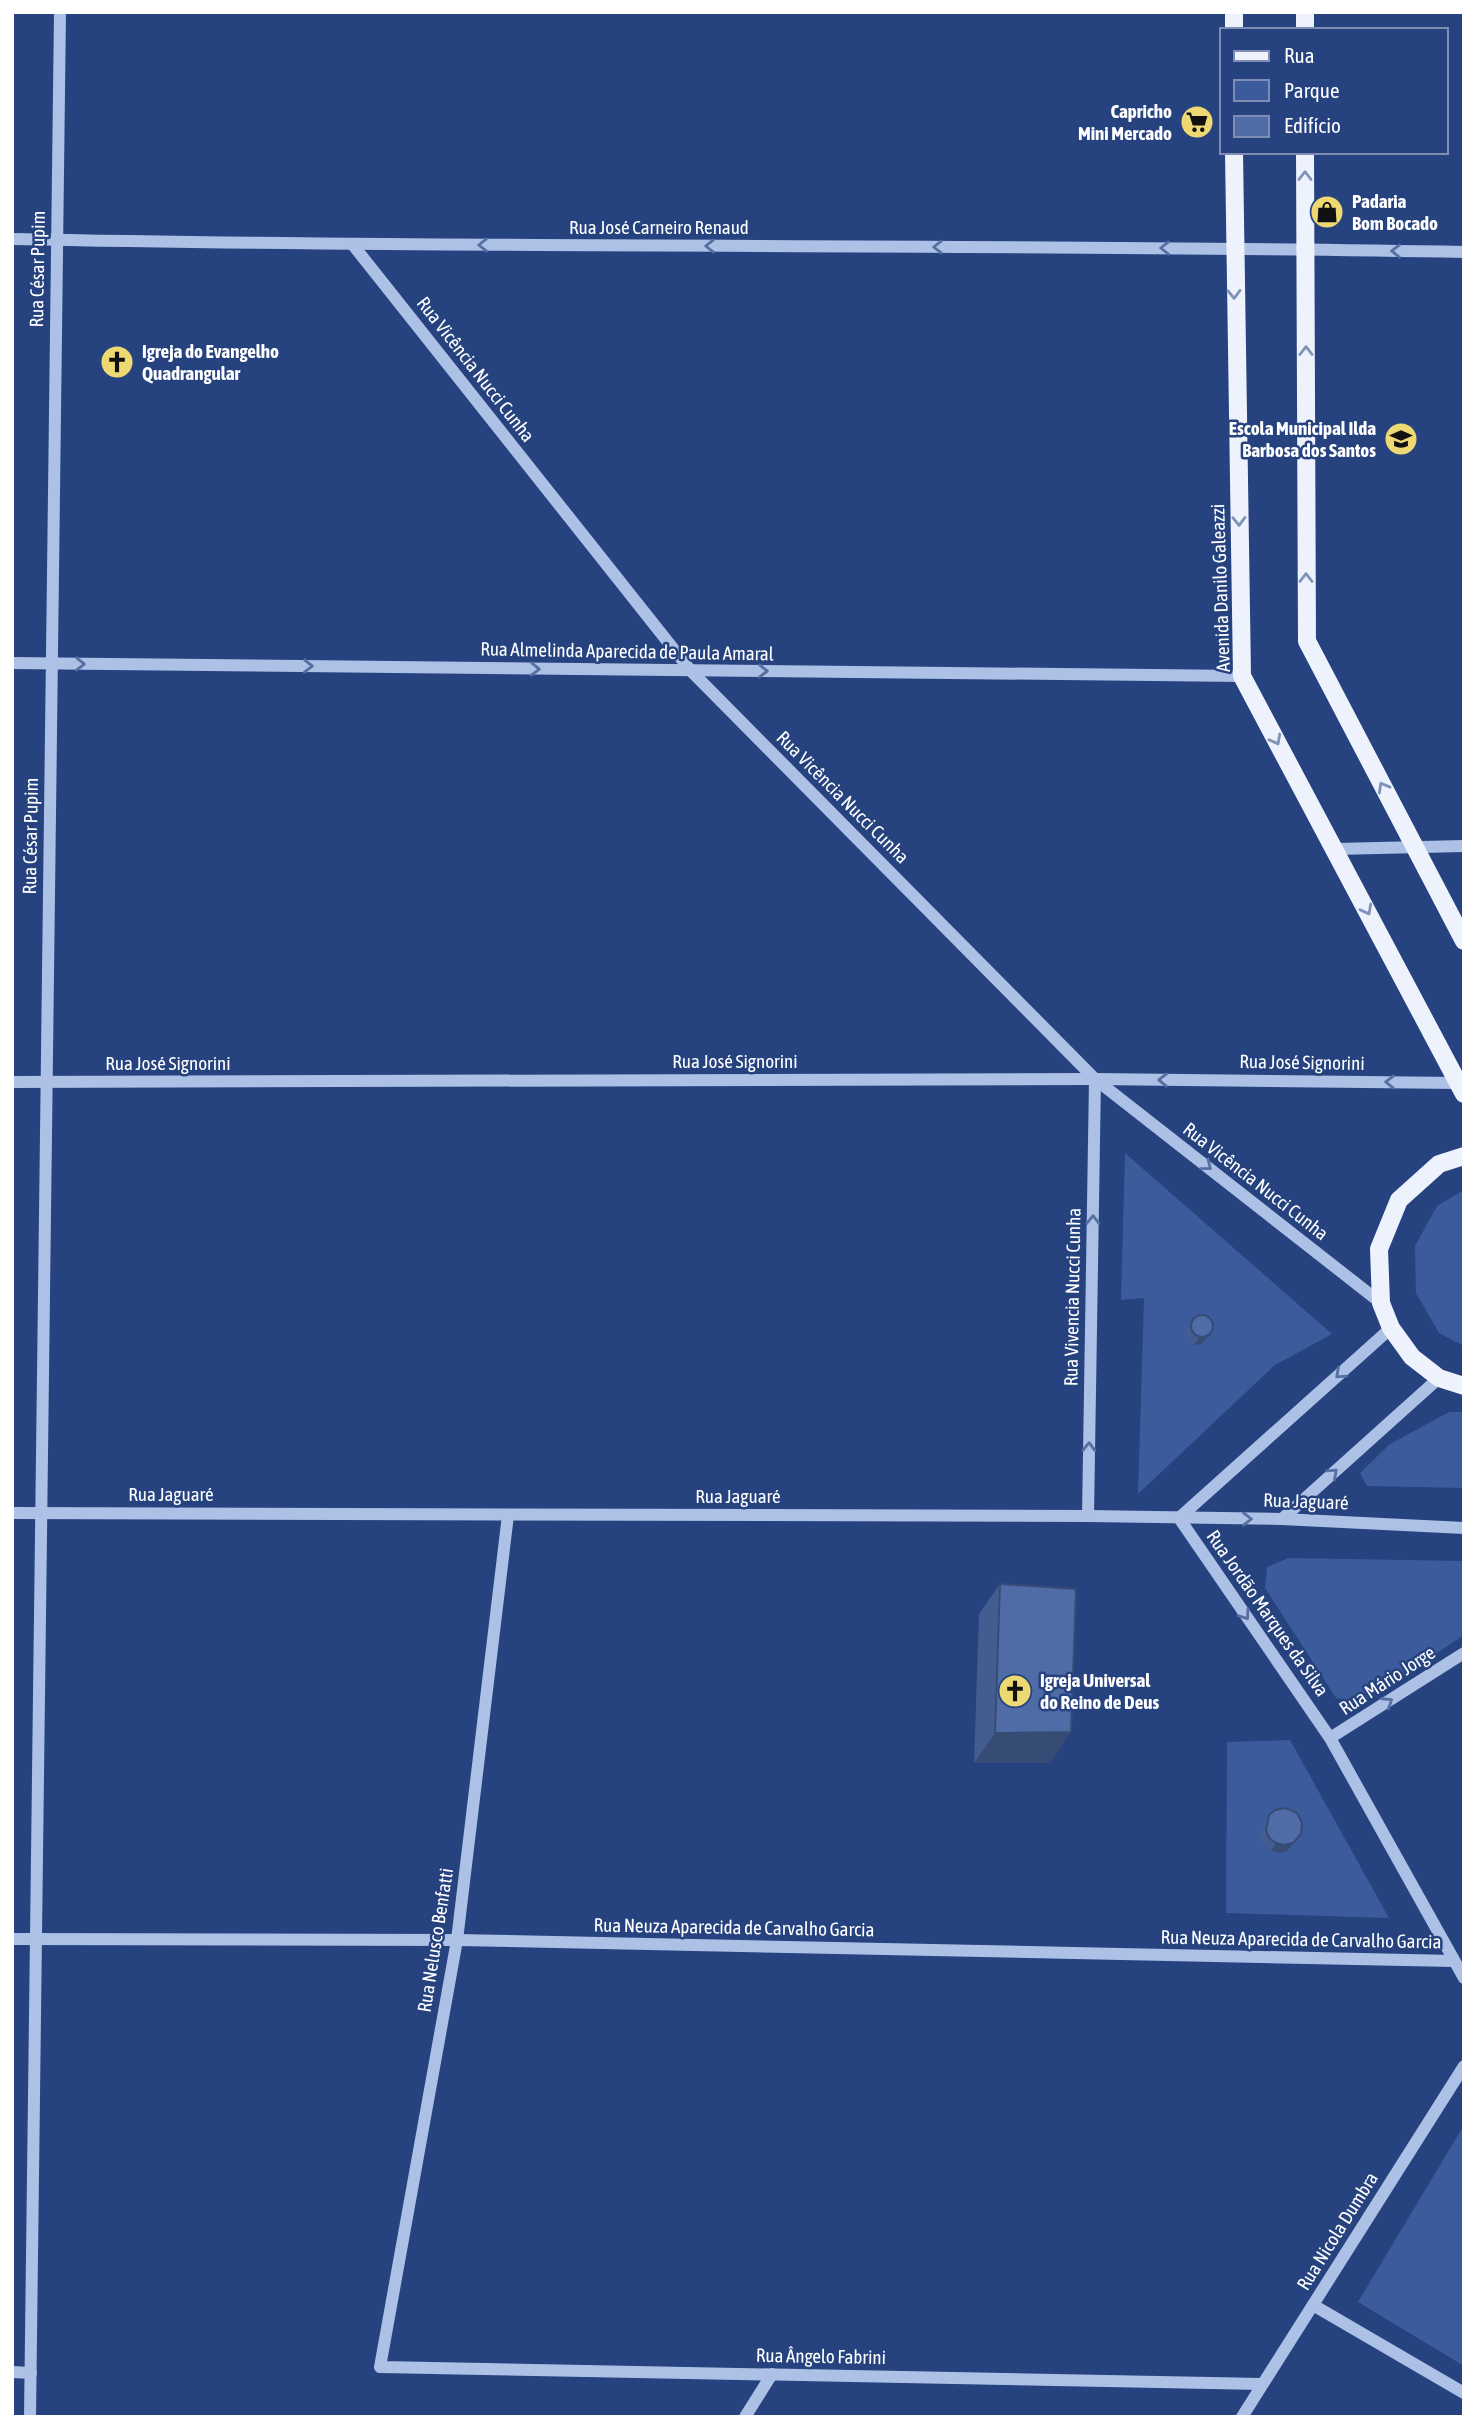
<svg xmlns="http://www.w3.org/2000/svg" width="1476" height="2429" viewBox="0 0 1476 2429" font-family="'Asap Condensed',sans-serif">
<rect width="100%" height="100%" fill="#26437f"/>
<g fill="#3b5b9c">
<path d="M 1125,1153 L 1332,1334 L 1275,1365 L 1138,1494 L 1144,1298 L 1121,1300 Z"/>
<path d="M 1464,1190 L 1464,1346 L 1439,1333 L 1416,1293 L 1415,1246 L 1437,1206 Z"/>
<path d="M 1449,1412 L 1464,1412 L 1464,1488 L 1367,1486 L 1360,1473 L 1390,1444 Z"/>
<path d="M 1288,1558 L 1464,1561 L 1464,1635 L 1360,1704 L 1336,1698 L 1265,1588 L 1267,1567 Z"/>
<path d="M 1290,1740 L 1389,1918 L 1226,1913 L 1227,1742 Z"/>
<path d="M 1464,2125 L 1464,2366 L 1358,2302 Z"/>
</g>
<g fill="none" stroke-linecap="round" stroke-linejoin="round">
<g stroke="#adc0e6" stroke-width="12">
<path d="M 12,239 C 496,249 980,243 1464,252"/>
<path d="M 353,245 L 691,671 L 1095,1079 L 1381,1303"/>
<path d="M 12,663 L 1242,676"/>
<path d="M 1335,849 L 1464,846"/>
<path d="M 12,1082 L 1095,1079 L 1458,1083"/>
<path d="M 12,1513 L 1088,1516 L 1282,1519 L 1464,1528"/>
<path d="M 508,1515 L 457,1940 L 380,2367 L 1262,2384"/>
<path d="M 1088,1516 L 1095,1079"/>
<path d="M 1179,1518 L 1330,1738 L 1464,1978"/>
<path d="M 1179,1518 L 1391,1328"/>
<path d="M 1282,1519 L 1439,1378"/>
<path d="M 1330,1738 L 1464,1653"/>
<path d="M 12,1939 L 457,1940 L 1454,1961"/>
<path d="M 1313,2305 L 1464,2393"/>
<path d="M 12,2372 L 31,2373"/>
<path d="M 30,2417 L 60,12"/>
<path d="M 745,2417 L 772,2374"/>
<path d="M 1242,2417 L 1464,2066"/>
</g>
<g stroke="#edf2fd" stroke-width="18">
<path d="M 1305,12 L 1305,30"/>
<path d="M 1234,30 L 1234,12"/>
<path d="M 1234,152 L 1242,676 L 1464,1094"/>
<path d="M 1305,152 L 1307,641 L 1464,941"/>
<path d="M 1464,1156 L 1439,1164 L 1399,1200 L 1379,1249 L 1381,1303 L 1391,1328 L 1412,1357 L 1439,1378 L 1464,1386"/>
</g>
</g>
<g fill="#445d90">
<path d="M 1196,1317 L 1207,1339 L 1202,1344 L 1194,1345 L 1189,1342 L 1185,1337 L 1186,1330 Z"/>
<path d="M 1000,1584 L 1050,1763 L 974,1763 L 979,1614 Z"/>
<path d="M 1269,1815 L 1295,1842 L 1287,1851 L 1279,1853 L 1271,1851 L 1264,1846 L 1260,1838 L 1264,1823 Z"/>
</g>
<g fill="#374c75">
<path d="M 1212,1331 L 1202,1344 L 1194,1345 L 1200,1337 Z"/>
<path d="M 1071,1732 L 1050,1763 L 974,1763 L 995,1733 Z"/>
<path d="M 1301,1834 L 1287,1851 L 1279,1853 L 1271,1851 L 1276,1843 Z"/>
</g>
<g fill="#4f6ca7" stroke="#374c75" stroke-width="2">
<circle cx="1202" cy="1326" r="11"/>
<path d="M 1000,1584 L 1076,1589 L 1071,1732 L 995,1733 Z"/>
<path d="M 1286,1808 L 1297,1813 L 1302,1823 L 1301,1834 L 1293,1843 L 1284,1845 L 1276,1843 L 1269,1838 L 1266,1830 L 1269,1815 L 1275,1810 Z"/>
</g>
<defs><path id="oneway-chevron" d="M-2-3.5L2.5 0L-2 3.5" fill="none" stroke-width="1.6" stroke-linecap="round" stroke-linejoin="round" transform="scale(1.75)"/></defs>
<g stroke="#8092b8">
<use href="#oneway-chevron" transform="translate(1305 176) rotate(-90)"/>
<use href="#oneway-chevron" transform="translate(1234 294) rotate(89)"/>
<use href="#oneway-chevron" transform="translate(1306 351) rotate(-90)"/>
<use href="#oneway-chevron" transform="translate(1239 521) rotate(89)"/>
<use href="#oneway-chevron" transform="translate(1306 578) rotate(-90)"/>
<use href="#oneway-chevron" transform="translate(1276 740) rotate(62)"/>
<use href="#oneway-chevron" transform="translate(1383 787) rotate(-119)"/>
<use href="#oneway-chevron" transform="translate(1367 910) rotate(62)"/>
</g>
<g stroke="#556fa3">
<use href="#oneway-chevron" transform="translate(483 245) rotate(-180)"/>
<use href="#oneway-chevron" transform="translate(710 246) rotate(-180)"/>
<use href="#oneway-chevron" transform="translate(938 247) rotate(-180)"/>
<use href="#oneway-chevron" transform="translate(1165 248) rotate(-180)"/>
<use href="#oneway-chevron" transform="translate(1396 251) rotate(-179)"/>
<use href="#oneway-chevron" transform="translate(80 664) rotate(1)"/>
<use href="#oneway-chevron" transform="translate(308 666) rotate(1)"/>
<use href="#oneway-chevron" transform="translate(535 669) rotate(1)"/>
<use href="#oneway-chevron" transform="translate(763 671) rotate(1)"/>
<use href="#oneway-chevron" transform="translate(1163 1080) rotate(-179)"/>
<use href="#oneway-chevron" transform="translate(1390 1082) rotate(-179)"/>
<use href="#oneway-chevron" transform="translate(1207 1166) rotate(38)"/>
<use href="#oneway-chevron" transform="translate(1093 1220) rotate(-89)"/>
<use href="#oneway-chevron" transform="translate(1340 1374) rotate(138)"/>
<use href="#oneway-chevron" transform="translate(1089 1447) rotate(-89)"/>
<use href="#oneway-chevron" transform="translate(1333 1473) rotate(-42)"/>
<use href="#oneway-chevron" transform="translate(1247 1519)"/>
<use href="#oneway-chevron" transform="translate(1245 1615) rotate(55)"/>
<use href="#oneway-chevron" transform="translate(1388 1702) rotate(-33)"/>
</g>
<defs>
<symbol id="supermarket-disc" viewBox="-11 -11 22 22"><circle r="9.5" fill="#eed872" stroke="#26437f"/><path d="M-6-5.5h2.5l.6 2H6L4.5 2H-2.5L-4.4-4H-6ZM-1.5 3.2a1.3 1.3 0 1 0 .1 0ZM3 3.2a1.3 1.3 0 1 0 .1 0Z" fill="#111"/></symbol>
<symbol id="shop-disc" viewBox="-11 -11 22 22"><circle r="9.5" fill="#eed872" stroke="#26437f"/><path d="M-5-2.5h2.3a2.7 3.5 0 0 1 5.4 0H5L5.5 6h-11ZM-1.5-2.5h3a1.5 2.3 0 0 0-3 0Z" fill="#111"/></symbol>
<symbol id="church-disc" viewBox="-11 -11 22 22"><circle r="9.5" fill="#eed872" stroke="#26437f"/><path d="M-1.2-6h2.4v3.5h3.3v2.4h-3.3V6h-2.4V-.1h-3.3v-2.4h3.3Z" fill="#111"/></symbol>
<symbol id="school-disc" viewBox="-11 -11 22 22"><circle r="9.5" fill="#eed872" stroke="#26437f"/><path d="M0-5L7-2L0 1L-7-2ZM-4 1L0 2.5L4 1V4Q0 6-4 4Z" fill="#111"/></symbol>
</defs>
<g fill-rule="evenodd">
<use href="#supermarket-disc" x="1178" y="103" width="38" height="38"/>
<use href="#shop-disc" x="1308" y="193" width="38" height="38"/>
<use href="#church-disc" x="98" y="343" width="38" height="38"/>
<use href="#school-disc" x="1382" y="420" width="38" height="38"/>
<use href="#church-disc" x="996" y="1672" width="38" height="38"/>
</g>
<g text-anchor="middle" stroke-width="5" stroke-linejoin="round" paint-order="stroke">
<g font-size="19" font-weight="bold" fill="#fff" stroke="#26437f" text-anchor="start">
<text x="1172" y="118" text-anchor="end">Capricho<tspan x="1172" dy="22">Mini Mercado</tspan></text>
<text x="1352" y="208">Padaria<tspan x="1352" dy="22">Bom Bocado</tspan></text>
<text x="142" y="358">Igreja do Evangelho<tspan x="142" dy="22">Quadrangular</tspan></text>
<text x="1376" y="435" text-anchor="end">Escola Municipal Ilda<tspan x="1376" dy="22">Barbosa dos Santos</tspan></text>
<text x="1040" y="1687">Igreja Universal<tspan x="1040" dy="22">do Reino de Deus</tspan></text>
</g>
<g font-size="19" fill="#fff" stroke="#26437f">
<text x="659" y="234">Rua José Carneiro Renaud</text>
<text transform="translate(37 269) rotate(-89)" y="7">Rua César Pupim</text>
<text transform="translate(476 369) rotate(52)" y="7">Rua Vicência Nucci Cunha</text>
<text transform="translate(1220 588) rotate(-92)" y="7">Avenida Danilo Galeazzi</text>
<text transform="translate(627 651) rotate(1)" y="7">Rua Almelinda Aparecida de Paula Amaral</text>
<text transform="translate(843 797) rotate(45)" y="7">Rua Vicência Nucci Cunha</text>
<text transform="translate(30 836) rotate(-89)" y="7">Rua César Pupim</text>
<text x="735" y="1068">Rua José Signorini</text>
<text transform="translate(1302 1062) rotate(1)" y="7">Rua José Signorini</text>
<text x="168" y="1070">Rua José Signorini</text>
<text transform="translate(1256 1181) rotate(38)" y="7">Rua Vicência Nucci Cunha</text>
<text transform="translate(1072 1297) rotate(-89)" y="7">Rua Vivencia Nucci Cunha</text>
<text x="171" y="1501">Rua Jaguaré</text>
<text x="738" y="1503">Rua Jaguaré</text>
<text transform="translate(1306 1501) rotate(2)" y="7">Rua Jaguaré</text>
<text transform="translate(1268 1613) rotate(55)" y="7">Rua Jordão Marques da Silva</text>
<text transform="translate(1387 1680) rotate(-33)" y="7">Rua Mário Jorge</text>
<text transform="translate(734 1927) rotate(1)" y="7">Rua Neuza Aparecida de Carvalho Garcia</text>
<text transform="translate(1301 1939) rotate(1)" y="7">Rua Neuza Aparecida de Carvalho Garcia</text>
<text transform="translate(435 1940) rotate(-81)" y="7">Rua Nelusco Benfatti</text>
<text transform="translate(1337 2231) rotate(-58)" y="7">Rua Nicola Dumbra</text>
<text transform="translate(821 2356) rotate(1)" y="7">Rua Ângelo Fabrini</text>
</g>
</g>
<rect width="1476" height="2429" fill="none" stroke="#ffffff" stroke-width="28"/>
<rect x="1220" y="28" width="228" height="126" fill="#26437f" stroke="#7d8eb2" stroke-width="2"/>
<rect x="1234" y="51" width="35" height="10" fill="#edf2fd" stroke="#7d8eb2" stroke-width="2"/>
<text x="1284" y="63" font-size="21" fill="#ffffff">Rua</text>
<rect x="1234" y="80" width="35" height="21" fill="#3b5b9c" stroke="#7d8eb2" stroke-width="2"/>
<text x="1284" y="98" font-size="21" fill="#ffffff">Parque</text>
<rect x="1234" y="116" width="35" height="21" fill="#4f6ca7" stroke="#7d8eb2" stroke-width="2"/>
<text x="1284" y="133" font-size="21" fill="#ffffff">Edifício</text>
</svg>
